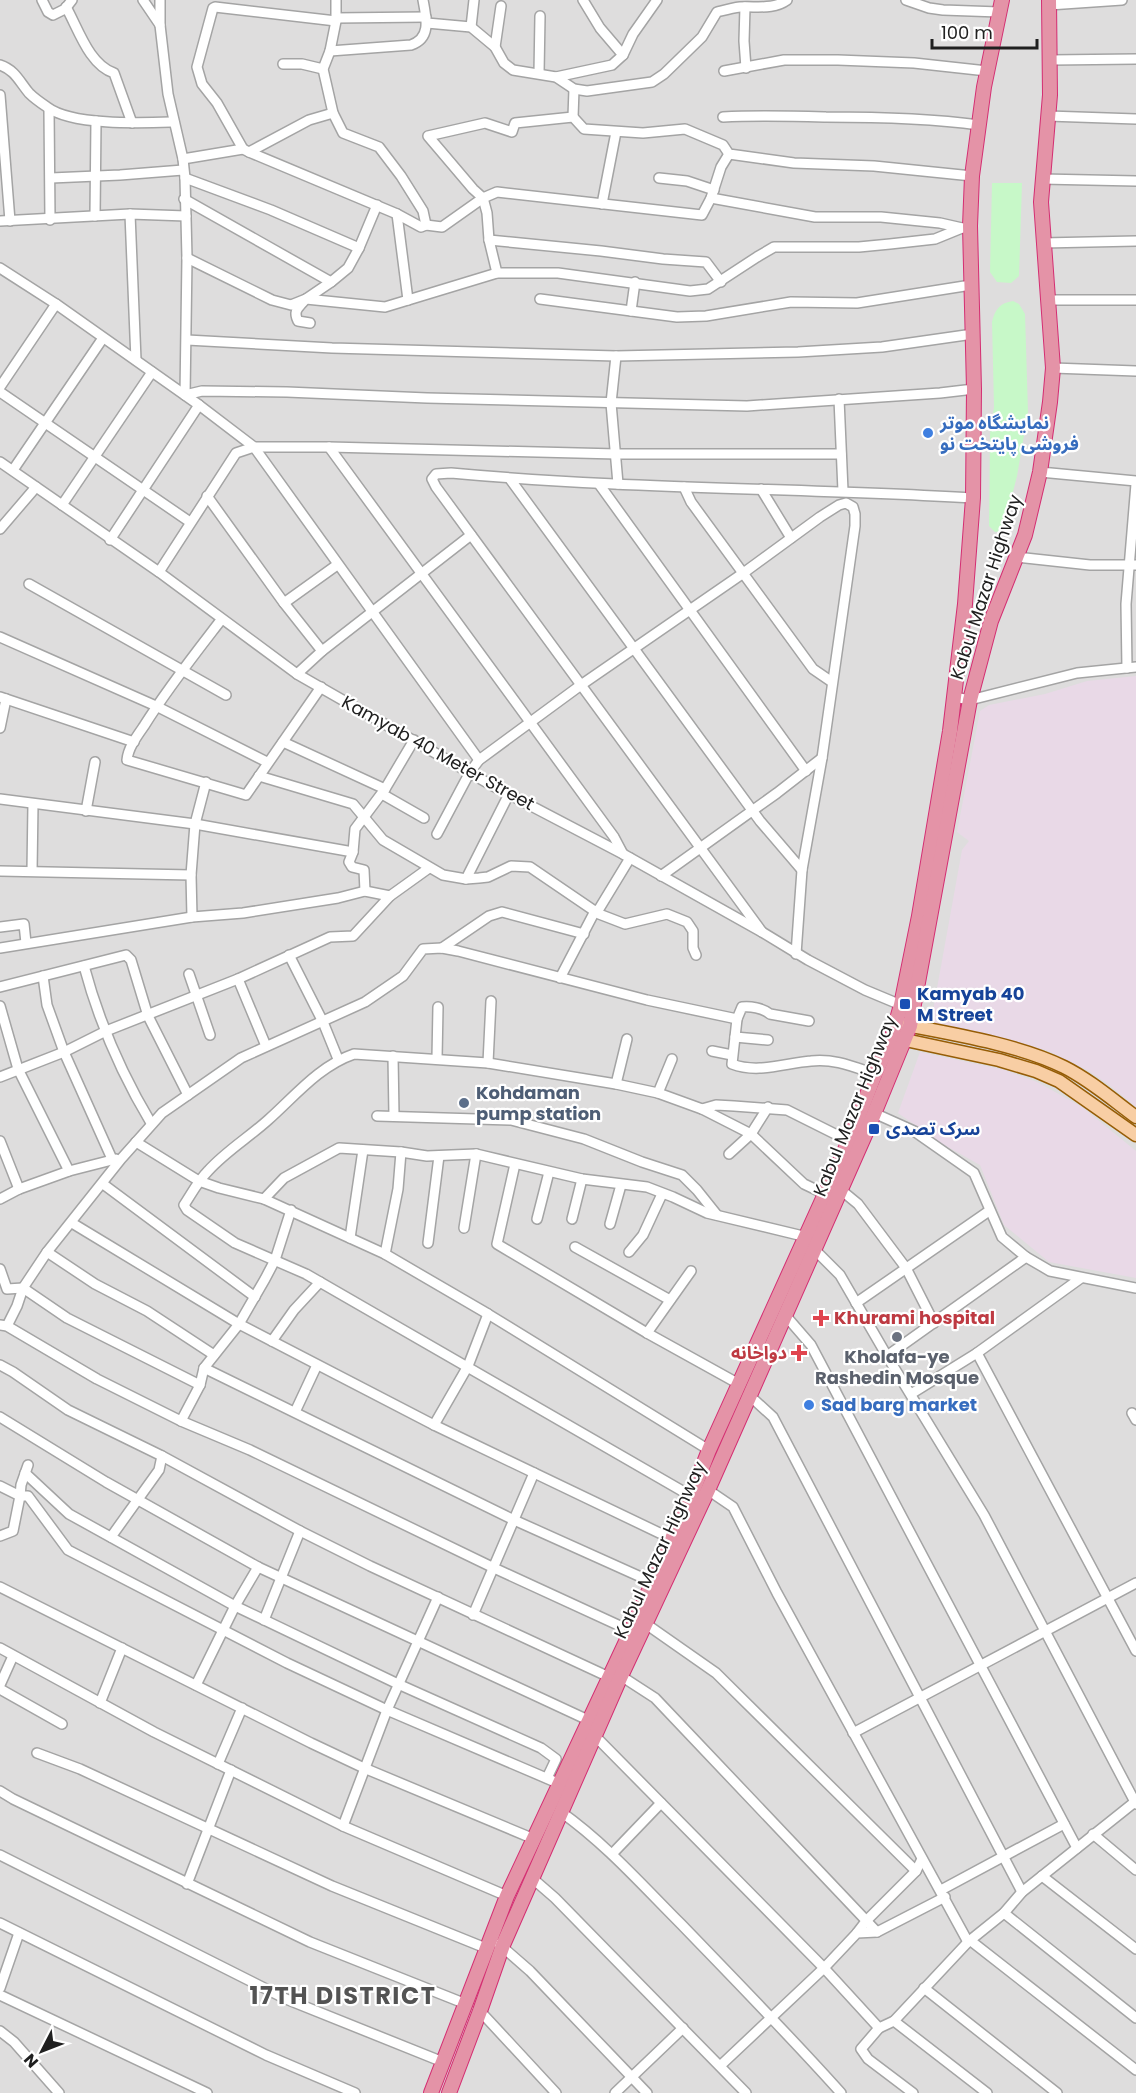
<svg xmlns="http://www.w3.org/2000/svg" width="1136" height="2093" viewBox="0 0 1136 2093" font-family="Poppins,'Noto Sans Arabic',sans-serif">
<rect width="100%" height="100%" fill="#f0ede7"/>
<rect fill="#dedddd" x="0" y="0" width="1136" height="2093"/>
<g fill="#e9d9e7">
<path d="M 1136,676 L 1136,1107 L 1108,1084 L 1087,1070 L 1046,1050 L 930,1027 L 962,850 L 969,841 L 957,832 L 980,711 L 989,705 L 1045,694 L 1087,681 Z"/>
<path d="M 920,1052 L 1005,1070 L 1037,1082 L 1082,1107 L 1136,1151 L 1136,1278 L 1049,1262 L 1004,1225 L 980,1165 L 939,1142 L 898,1113 Z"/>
</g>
<g fill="#c7f8c8">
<path d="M 992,183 L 1022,183 L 1019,276 L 1011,283 L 997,282 L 990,272 Z"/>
<path d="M 1013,301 L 1019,304 L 1025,314 L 1028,412 L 1017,476 L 1003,531 L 995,532 L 989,526 L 990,434 L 994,407 L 992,322 C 995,309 1000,303 1013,301 Z"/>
</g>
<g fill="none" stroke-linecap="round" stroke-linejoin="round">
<defs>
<g id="minor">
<path d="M 42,0 L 48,12 L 53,15 L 65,9 L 72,0"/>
<path d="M 143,0 L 160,25"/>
<path d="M 160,0 L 160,25 L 168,94 L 183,159 L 185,178 L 187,258 L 185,395"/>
<path d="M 336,0 L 336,21 L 330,51 L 323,69 L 333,113 L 343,133 L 379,147 L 401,176 L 423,211 L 426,225"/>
<path d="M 583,0 L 600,28 L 623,55"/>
<path d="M 906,0 L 929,8 L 943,10 L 999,12"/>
<path d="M 1049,5 L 1122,0"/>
<path d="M 66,7 C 78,28 89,65 114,73 L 132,123"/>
<path d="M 745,7 L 744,41 L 746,68"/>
<path d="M 336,18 L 426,17"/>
<path d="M 427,23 L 471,27 L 495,47 L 504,63 L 513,70 L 556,77 L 574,89 L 587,91 L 652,82 L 664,74 L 702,37 L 717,12 C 725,10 732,8 740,7 C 757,6 773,10 787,0"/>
<path d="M 471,27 L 474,0"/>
<path d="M 495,47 L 501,6"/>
<path d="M 330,51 L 411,45 C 432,38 426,17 423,0"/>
<path d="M 1051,60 L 1136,59"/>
<path d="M 283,64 L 302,64 L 323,69"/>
<path d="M 0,65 C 15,70 19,81 29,93 C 34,98 41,103 47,107 C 72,126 143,123 174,122"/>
<path d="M 724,71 L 784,60 L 838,60 L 914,63 L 987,71"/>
<path d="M 539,73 L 540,16"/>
<path d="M 556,77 L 612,65 L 623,55 L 633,34 L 657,0"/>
<path d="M 0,95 L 10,221"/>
<path d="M 49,110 L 50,220"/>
<path d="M 1048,116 L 1136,119"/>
<path d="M 573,117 L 574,89"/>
<path d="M 723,117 C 758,115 791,116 826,117 C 877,117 928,118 979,125"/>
<path d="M 243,149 L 217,103 L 202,84 L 197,67 L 213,8 L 215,7 L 336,21"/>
<path d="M 249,152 L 397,214 L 421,227 L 426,225 L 442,227 L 483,198 L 497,192 L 702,215 L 711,198 L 721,167 L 729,154"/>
<path d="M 183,159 L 243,149 L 249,152 L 309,120 L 333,113"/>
<path d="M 51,178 L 120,175 L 183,170"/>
<path d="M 185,178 L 271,210 L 359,248"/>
<path d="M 659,178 L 687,181 L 714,190"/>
<path d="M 1042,179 L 1136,181"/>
<path d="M 711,198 L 815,217 L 881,217 L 940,223 L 962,228"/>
<path d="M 184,199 L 331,282"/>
<path d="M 602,204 L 616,132"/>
<path d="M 130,214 L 136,360"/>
<path d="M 397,214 L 408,300"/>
<path d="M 95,216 L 96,121"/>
<path d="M 0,221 L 130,214 L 186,216"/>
<path d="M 489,240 L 601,251 L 663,259 L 706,262 L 721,282"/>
<path d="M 1043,243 L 1136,241"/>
<path d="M 187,258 L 272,300 L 291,305 L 306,299 L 331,282 L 348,268 L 359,248 L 377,205"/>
<path d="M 0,268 L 56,304 L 199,405 L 254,447 L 479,760"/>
<path d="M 497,273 L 489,240 L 487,213 L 483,198 L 473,189 L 428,136 L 485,123 L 512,132 L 515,123 L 573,117 L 584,129 L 643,133 L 685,129 L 723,145 L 729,154 L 794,163 L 874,166 L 972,176"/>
<path d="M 306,299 L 385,307 L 497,273 L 558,273 L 690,291 L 708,289 L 757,257 L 774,247 L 859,247 L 890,244 L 935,239 L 962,228"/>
<path d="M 540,299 L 677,317 L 706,316 L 791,302 L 857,303 L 971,285"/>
<path d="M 1047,300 L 1136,300"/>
<path d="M 304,301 C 298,308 293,311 298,321 L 310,323"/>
<path d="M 631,311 L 635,282"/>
<path d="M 187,340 L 332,348 L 616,356 L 798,352 L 882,347 L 973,334"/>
<path d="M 616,356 L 611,403 L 618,484"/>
<path d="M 1053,368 L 1136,371"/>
<path d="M 0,387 L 56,304"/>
<path d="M 0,392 L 190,522"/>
<path d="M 185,395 L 202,391 L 287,392 L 427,398 L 747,406 L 940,393 L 974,389"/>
<path d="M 839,399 L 843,491"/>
<path d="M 329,447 L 614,837 L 623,854"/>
<path d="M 0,462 L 159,572 L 297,674 L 493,786 L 623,854 L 762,932 L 808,960 L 865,990 L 901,1005"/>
<path d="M 13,470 L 103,338"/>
<path d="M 1040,472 L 1136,481"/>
<path d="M 510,479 L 760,821 L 802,870"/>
<path d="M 599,484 L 806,771"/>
<path d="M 684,487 L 691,502 L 813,669 L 832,682"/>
<path d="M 761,489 L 791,538"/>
<path d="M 207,496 L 284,603 L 322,651"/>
<path d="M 62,505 L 152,372"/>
<path d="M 0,529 L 36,487"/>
<path d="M 110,540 L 199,405"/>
<path d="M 1016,557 L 1090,565 L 1136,565"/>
<path d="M 159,572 L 236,453 L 254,447 L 329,447 L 617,454 L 841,454"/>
<path d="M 29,584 L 226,695"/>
<path d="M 284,603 L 337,565"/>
<path d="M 221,620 C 194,655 167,689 144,726 C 137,736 128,748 127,760 L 246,795 L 321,687"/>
<path d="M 0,637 L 156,706 L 267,762"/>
<path d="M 1127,668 L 1126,604 L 1136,484"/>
<path d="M 297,674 L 322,651 L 471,535"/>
<path d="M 0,697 L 134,742"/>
<path d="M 954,697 L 970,700 L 1077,673 L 1136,667"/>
<path d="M 0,728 L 6,699"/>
<path d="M 283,742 L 385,789"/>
<path d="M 259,776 L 353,804 L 383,840 L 443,875 L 466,879 L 479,878 L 488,877 L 511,866 L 530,867 L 599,914 L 625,924 L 667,914 L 687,922 L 693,931 L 693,948 L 696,955"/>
<path d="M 382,794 L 424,818"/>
<path d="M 0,799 L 195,824 L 353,852"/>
<path d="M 86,811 L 95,762"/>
<path d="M 437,834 L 470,772 L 479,760 L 581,685 L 742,574 L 820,517 L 839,505 L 846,503 L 853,507 L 855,514 L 855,526 L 822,758 L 802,870 L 796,954"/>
<path d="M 0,871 L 191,875"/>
<path d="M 32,871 L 33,804"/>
<path d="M 661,876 L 777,793 L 822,758"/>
<path d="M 466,879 L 509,794"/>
<path d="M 365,891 L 364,870 L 352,867 L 349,862 L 353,852 L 355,829 L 385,789 L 414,740"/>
<path d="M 192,917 L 191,875 L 195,824 L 206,782"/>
<path d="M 0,927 L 24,924 L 26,943"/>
<path d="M 762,932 L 436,487 L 432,479 L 436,474 L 451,473 C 625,489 799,488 973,498"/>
<path d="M 0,948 L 192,917 L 243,913 L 338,898 L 365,891 L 390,896"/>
<path d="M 442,948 L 489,916 L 502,912 L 584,934"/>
<path d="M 289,955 L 323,1022 L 338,1059"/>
<path d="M 84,966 C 99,1022 121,1073 151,1123"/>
<path d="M 189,974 L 210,1035"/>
<path d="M 43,976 L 47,1005 L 64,1052 L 112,1159"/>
<path d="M 560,978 L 595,911 L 599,909 L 630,858"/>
<path d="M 238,979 L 266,1046"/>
<path d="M 0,987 L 126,955 L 131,960 L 148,1016 L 188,1095"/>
<path d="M 0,1006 L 18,1069 L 69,1171"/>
<path d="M 809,1021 L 770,1014 C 763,1008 750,1006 742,1007 L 737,1019 L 732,1064 C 758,1074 785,1063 811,1061 C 833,1058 854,1067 875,1074"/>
<path d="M 735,1037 L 768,1040"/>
<path d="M 712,1051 L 732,1055"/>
<path d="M 393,1056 L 394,1116"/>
<path d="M 437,1058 L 438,1007"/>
<path d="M 488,1063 L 491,1001"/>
<path d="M 0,1077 L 64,1052 L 106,1031 L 238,979 L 330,937 L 353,936 L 390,896 L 429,868"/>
<path d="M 616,1084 L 627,1039"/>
<path d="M 658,1093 L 672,1059"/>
<path d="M 702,1109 L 751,1134 L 804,1184 L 825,1194"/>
<path d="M 874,1113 L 914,1131 L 974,1173 L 1002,1237 L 1026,1257 L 1050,1271 L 1136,1288"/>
<path d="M 377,1116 L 511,1120 L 584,1139 L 642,1162 L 682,1175 L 697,1190 L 717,1215"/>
<path d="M 0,1141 L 19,1189"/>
<path d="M 136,1142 L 199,1181 L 219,1188 L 264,1199 L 385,1254 L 488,1314 L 709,1450"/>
<path d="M 729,1154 L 751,1134 L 768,1107"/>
<path d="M 515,1164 L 497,1244 L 647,1333 L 739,1384"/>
<path d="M 103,1184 L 255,1297"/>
<path d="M 841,1190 L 858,1204 L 906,1268 L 934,1323"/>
<path d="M 0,1199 L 19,1189 L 69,1171 L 116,1159"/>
<path d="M 264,1199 L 284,1178 L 339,1148 L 401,1152 L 427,1156 L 476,1154 L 582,1179 L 647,1187 L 673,1197 L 707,1213 L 807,1237"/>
<path d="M 537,1219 L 549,1172"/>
<path d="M 572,1219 L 582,1179"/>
<path d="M 72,1223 L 239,1324 L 434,1425 L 672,1539"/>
<path d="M 610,1224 L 621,1185"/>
<path d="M 464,1228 L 476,1154"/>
<path d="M 350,1238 L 363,1150"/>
<path d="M 428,1243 L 439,1156"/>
<path d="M 575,1247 L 670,1300"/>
<path d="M 814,1249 L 840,1275 L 887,1356 L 984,1515 L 1136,1804"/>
<path d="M 47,1252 L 95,1284 L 147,1311 L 214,1355"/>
<path d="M 629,1252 L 643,1235 L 662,1194"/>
<path d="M 385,1254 L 398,1189 L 401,1152"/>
<path d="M 0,1269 L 7,1289 L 23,1288 L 67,1318 L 200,1385"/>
<path d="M 856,1303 L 989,1211"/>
<path d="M 785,1315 L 811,1345 L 1077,1848"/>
<path d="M 0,1325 L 7,1326 L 97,1379 L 181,1421 L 250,1450 L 494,1568 L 631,1631"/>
<path d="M 7,1326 L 17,1306 L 23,1288 L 47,1252 L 121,1159 L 162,1113 L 241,1058 L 365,1002 L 403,976 L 423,949 L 442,948 L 458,951 L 647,1000 L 737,1019"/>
<path d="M 647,1333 L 691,1271"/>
<path d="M 272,1341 L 294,1310 L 320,1282"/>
<path d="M 977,1353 L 1136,1651"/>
<path d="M 887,1356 L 1026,1257"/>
<path d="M 0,1365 L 13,1372 L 68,1410 L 162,1456 L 300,1531 L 370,1566 L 609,1677"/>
<path d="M 204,1368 L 514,1520 L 652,1582"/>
<path d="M 911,1394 L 977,1353 L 1081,1278"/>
<path d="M 750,1396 L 773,1417 L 1022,1892"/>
<path d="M 295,1412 L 317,1365"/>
<path d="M 1132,1413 L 1136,1420"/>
<path d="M 0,1417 L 106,1482 L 258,1567 L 588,1720"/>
<path d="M 181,1421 L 200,1385 L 204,1368 L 239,1324 L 265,1279 L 275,1260 L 291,1210"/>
<path d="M 434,1425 L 468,1366 L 488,1314"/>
<path d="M 25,1473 L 69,1514 L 235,1606 L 398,1684 L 541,1748 L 556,1759 L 547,1778"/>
<path d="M 0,1486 L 20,1496 L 21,1485 L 28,1465"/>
<path d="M 708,1490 L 733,1507 L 777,1593 L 968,1942"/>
<path d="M 691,1496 L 306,1274 L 235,1243 L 187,1210 L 184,1205 C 192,1193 198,1181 208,1171 C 226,1151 248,1138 268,1120 C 295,1096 319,1066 354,1054 L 488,1063 L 616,1084 L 658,1093 L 702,1109 L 716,1105 L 734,1106 L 787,1110 L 849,1141"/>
<path d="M 0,1536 L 13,1531 L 20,1496 L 28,1496 L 68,1550 L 287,1663 L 387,1710 L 560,1784"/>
<path d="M 111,1537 L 159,1470 L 162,1456"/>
<path d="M 0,1587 L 311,1743 L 364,1768 L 534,1839"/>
<path d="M 473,1615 L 534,1473"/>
<path d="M 264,1620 L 300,1531"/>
<path d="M 646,1624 L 716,1673 L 916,1871 L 922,1859"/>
<path d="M 0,1648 L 154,1732 L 343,1826 L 507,1896"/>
<path d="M 621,1676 L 655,1698 L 877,1932"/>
<path d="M 0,1685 L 13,1656"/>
<path d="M 196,1685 L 235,1606 L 258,1567"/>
<path d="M 0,1689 L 62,1724"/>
<path d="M 100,1703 L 122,1648"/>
<path d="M 853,1733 L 1136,1583"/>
<path d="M 595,1736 L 824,1968 L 879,2028 L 894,2021 L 968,1942 L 1004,1913 L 1022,1892 L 1136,1801"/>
<path d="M 37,1753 L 80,1769 L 332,1886 L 488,1949"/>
<path d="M 218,1764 L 242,1708"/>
<path d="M 0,1791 L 13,1799 L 310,1942 L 466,2004"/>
<path d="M 561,1812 C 606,1844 642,1885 681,1924 C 735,1980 789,2035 841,2093"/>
<path d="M 343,1826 L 387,1710 L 438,1597"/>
<path d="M 1093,1834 L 1136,1870"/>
<path d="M 612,1854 L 661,1803"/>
<path d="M 0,1855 L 286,1999 L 443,2062"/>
<path d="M 1042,1876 L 1136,1949"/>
<path d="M 532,1878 L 555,1898 L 746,2093"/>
<path d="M 187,1884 L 231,1770"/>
<path d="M 941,1890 L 1064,1824"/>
<path d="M 1004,1913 L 1136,2018"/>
<path d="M 0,1923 L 266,2055 L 355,2093"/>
<path d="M 857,1933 L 867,1920 L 916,1871"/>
<path d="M 971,1941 L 1136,2070"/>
<path d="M 499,1944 L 530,1971 L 647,2093"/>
<path d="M 0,1988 L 19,1933"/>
<path d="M 924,1988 L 1057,2093"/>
<path d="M 0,1995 L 207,2093"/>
<path d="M 480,2011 L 556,2093"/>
<path d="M 894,2021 L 987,2093"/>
<path d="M 879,2028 L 861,2049 L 868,2059 L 913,2093"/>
<path d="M 0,2031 L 14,2042 L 59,2093"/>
<path d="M 720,2066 L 824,1968 L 857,1933 L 877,1932 L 945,1897"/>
<path d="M 615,2093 L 683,2028"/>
</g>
<g id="major">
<path d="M 896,1023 C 947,1033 1018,1044 1064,1067 C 1090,1080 1113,1100 1136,1117"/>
<path d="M 896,1038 L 999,1060 L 1036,1071 L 1059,1081 L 1136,1135"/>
</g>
<g id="highway">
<path d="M 431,2093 L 507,1896 L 631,1631 L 691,1496 L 709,1450 L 849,1141 L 875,1074 L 892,1037 L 901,1005 L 919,916 L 950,731 L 965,604 L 973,498 L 974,389 L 970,226 L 972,176 L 984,87 L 1002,0"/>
<path d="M 449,2093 L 480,2011 L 503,1945 L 621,1676 L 708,1490 L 869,1126 L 910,1026 L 970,700 L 991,621 L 1025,535 L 1040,472 L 1050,402 L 1053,368 L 1041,202 L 1050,95 L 1049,0"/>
</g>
</defs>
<use href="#minor" stroke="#a4a4a4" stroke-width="12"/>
<use href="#major" stroke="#965d06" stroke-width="15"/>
<use href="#highway" stroke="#d42e72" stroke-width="16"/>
<use href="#minor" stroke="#fff" stroke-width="9"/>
<use href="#major" stroke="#f8cea4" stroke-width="12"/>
<use href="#highway" stroke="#e493a7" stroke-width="14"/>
</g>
<g fill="#3f7fe0" stroke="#fff" stroke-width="2">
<circle cx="928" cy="433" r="6"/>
<circle cx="809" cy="1405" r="6"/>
</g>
<g fill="#1a4fb4" stroke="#fff" stroke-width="2">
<rect x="899" y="998" width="12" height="12" rx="3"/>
<rect x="868" y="1123" width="12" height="12" rx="3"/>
</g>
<circle fill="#5c6f8a" stroke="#fff" stroke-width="2" cx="464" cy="1103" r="6"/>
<g fill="#e0444e" stroke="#fff" stroke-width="2">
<path d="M818 1309h6v6h6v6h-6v6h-6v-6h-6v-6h6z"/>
<path d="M796 1344h6v6h6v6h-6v6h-6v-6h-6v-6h6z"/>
</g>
<circle fill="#6b7280" stroke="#fff" stroke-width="2" cx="897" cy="1337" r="6"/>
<g text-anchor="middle" stroke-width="4.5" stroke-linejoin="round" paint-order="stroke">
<g font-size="18" font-weight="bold" fill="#366cbe" stroke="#fff" text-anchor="start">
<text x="940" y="429">نمایشگاه موتر<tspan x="940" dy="21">فروشی پایتخت نو</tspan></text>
<text x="821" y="1411">Sad barg market</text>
</g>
<g font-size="18" fill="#202020" stroke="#fff">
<text transform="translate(986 587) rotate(-72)" y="6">Kabul Mazar Highway</text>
<text transform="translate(438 753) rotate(29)" y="6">Kamyab 40 Meter Street</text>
<text transform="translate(855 1106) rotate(-68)" y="6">Kabul Mazar Highway</text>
<text transform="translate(660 1550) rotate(-65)" y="6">Kabul Mazar Highway</text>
</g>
<g font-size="18" font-weight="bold" fill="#164399" stroke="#fff" text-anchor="start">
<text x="917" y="1000">Kamyab 40<tspan x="917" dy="21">M Street</tspan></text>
<text x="886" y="1135">سرک تصدی</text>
</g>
<g font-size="18" font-weight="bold" fill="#4e5e75" stroke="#fff" text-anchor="start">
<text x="476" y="1099">Kohdaman<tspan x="476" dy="21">pump station</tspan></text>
</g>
<g font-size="18" font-weight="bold" fill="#be3a42" stroke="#fff" text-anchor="start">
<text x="834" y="1324">Khurami hospital</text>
<text x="787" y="1359" text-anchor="end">دواخانه</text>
</g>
<g font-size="18" font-weight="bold" fill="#5b616d" stroke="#fff">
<text x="897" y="1363">Kholafa-ye<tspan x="897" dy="21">Rashedin Mosque</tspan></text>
</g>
<g font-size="24" font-weight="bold" letter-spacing="1.5" fill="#535353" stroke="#fff">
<text x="343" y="2004">17TH DISTRICT</text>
</g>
</g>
<g transform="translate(42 2051) rotate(228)" stroke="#ffffff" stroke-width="4.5" paint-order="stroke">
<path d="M0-4.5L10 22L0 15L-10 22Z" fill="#202020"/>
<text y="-9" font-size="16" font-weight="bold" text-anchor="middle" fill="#202020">N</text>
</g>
<path d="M932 39v9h105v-9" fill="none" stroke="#202020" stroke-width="3"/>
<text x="941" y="39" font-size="18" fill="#202020" stroke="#ffffff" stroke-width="4.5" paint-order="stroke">100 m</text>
</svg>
